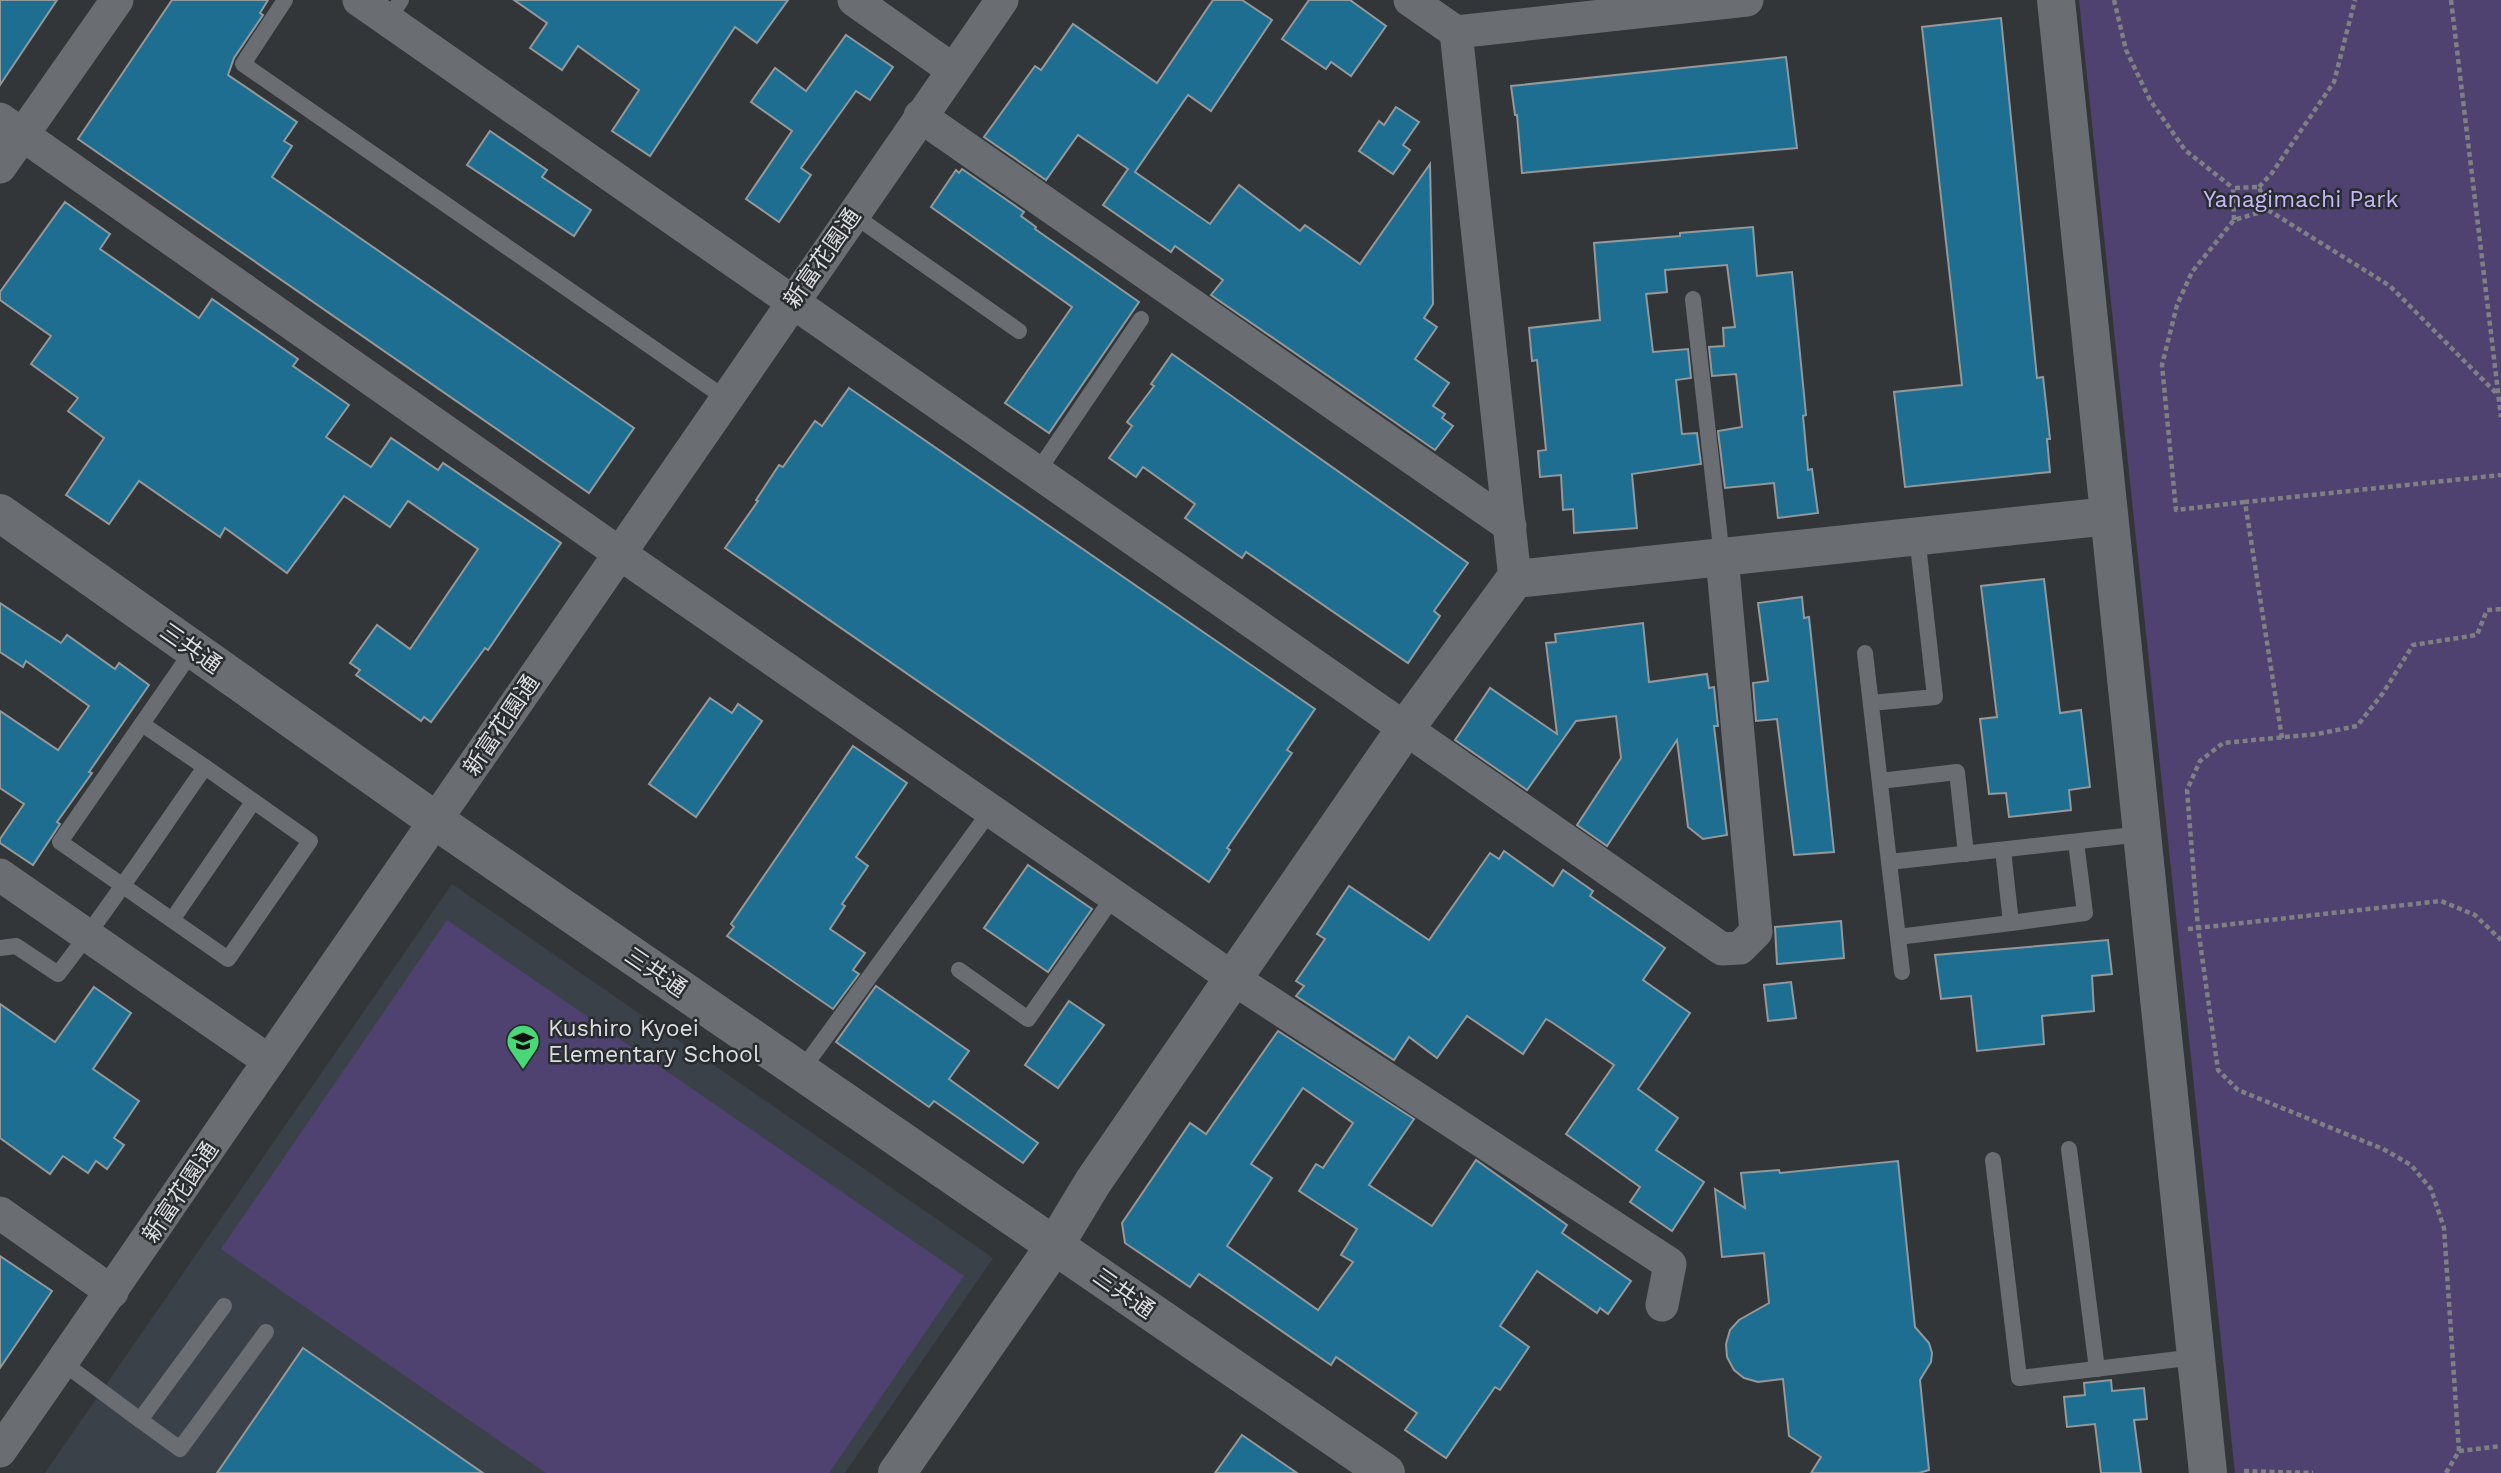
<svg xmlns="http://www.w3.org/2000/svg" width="2501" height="1473" viewBox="0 0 2501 1473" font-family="'Work Sans','Noto Sans JP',sans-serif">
<rect width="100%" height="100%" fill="#333639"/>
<path fill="#3a4149" d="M 452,884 L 993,1258 L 845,1473 L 45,1473 Z"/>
<g fill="#4f4271">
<path d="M 2079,0 L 2501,0 L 2501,1473 L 2235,1473 Z"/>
<path d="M 447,920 L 964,1276 L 829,1473 L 546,1473 L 221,1249 Z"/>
</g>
<g fill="#1e6e92" stroke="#93989a" stroke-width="2" fill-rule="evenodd">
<path d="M 0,0 L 57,0 L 0,85 Z"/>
<path d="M 172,0 L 268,0 L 260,13 L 263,15 L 234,58 L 228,75 L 297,122 L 284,141 L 292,146 L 272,177 L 634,428 L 589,493 L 78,139 Z"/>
<path d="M 514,0 L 788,0 L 757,43 L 735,27 L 650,156 L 612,131 L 639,90 L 578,46 L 562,70 L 530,48 L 547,23 Z"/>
<path d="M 1213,0 L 1242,0 L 1272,20 L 1211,111 L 1188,95 L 1135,172 L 1210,224 L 1239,185 L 1300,231 L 1305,225 L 1360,264 L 1430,164 L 1433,304 L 1424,318 L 1437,327 L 1415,359 L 1449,383 L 1433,406 L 1445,414 L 1442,418 L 1453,426 L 1435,450 L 1211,295 L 1223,280 L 1175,246 L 1171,252 L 1103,205 L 1128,169 L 1078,135 L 1046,180 L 984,137 L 1035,66 L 1041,70 L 1073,24 L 1157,83 Z"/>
<path d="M 1309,0 L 1350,0 L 1386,26 L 1351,76 L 1331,62 L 1326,69 L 1282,39 Z"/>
<path d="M 2001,18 L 2037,378 L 2043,377 L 2050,439 L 2047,439 L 2050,472 L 1905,487 L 1894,392 L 1962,385 L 1922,27 Z"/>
<path d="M 846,35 L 893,67 L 870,100 L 856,91 L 801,168 L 811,175 L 779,222 L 746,199 L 792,131 L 751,102 L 775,68 L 806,91 Z"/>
<path d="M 1786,57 L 1797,148 L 1522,173 L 1517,115 L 1515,115 L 1511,86 Z"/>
<path d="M 1396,107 L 1419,122 L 1403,145 L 1410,150 L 1393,174 L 1359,151 L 1379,121 L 1384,125 Z"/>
<path d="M 490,131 L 547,170 L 542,177 L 591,210 L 574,236 L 467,165 Z"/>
<path d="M 962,169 L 1024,212 L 1021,216 L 1036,227 L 1035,229 L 1139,302 L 1049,433 L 1005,403 L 1072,307 L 931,207 L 956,170 L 959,173 Z"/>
<path d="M 65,202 L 110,234 L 100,249 L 199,318 L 212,299 L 298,359 L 293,366 L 349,405 L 326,437 L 371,467 L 391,438 L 438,470 L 443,463 L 561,543 L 488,650 L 485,648 L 431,722 L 424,717 L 421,721 L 356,675 L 360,670 L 350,663 L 377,625 L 410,649 L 478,549 L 408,501 L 390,527 L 344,496 L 287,573 L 225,528 L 220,537 L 139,481 L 109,524 L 66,495 L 104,438 L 68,411 L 78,398 L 31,364 L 51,336 L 0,300 L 0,292 Z"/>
<path d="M 1753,227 L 1757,276 L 1792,272 L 1806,415 L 1803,416 L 1808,470 L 1812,469 L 1818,513 L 1778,518 L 1774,483 L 1725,488 L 1718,431 L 1742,427 L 1736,374 L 1712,376 L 1709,347 L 1724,346 L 1723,328 L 1735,327 L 1727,265 L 1665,270 L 1667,292 L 1646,294 L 1653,352 L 1688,349 L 1691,378 L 1676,380 L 1682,434 L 1697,433 L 1701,464 L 1632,474 L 1637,528 L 1574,533 L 1573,509 L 1563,510 L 1561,475 L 1540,477 L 1538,451 L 1546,450 L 1537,360 L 1532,361 L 1529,328 L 1600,320 L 1594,243 L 1680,236 L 1680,233 Z"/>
<path d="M 1172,354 L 1468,563 L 1434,611 L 1440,616 L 1408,663 L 1246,552 L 1242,558 L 1185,518 L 1195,504 L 1143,467 L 1136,477 L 1109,458 L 1132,426 L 1127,422 L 1154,386 L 1151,384 Z"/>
<path d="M 849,388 L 1315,709 L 1287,750 L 1292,753 L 1227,848 L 1230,850 L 1209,882 L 725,548 L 758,501 L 756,500 L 779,465 L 783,467 L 815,421 L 822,426 Z"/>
<path d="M 2044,579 L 2060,713 L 2081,710 L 2090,787 L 2069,790 L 2071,810 L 2009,817 L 2006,793 L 1989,794 L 1980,719 L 1997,717 L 1981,586 Z"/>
<path d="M 1802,597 L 1804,618 L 1809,617 L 1834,852 L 1794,855 L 1777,719 L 1756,721 L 1753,683 L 1768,681 L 1758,603 Z"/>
<path d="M 0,603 L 61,643 L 67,635 L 115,669 L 119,663 L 149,685 L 89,772 L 92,773 L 57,822 L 60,824 L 33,865 L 0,843 L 0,839 L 24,804 L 0,788 L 0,711 L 58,750 L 89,706 L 26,661 L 23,667 L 0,652 Z"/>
<path d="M 1643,623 L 1649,682 L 1707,674 L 1709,688 L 1714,687 L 1718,726 L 1714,726 L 1727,835 L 1703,839 L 1688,827 L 1677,740 L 1607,846 L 1577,825 L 1621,758 L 1616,716 L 1576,721 L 1527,790 L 1455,740 L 1490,688 L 1557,734 L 1546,643 L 1556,642 L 1555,634 Z"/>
<path d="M 710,698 L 732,713 L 738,704 L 762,721 L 696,817 L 649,784 Z"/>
<path d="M 853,746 L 907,783 L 856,857 L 868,866 L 842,904 L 845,906 L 830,929 L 865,953 L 853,970 L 859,974 L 833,1009 L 727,936 L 734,927 L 731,924 Z"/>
<path d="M 1504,851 L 1553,886 L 1563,870 L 1593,891 L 1590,896 L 1665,948 L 1643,980 L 1690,1013 L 1638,1089 L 1678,1118 L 1656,1150 L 1704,1182 L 1672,1231 L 1630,1202 L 1640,1187 L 1566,1134 L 1614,1065 L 1553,1023 L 1546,1019 L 1523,1054 L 1467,1016 L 1437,1058 L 1409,1037 L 1394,1060 L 1296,996 L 1304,986 L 1296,981 L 1325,939 L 1317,934 L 1349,886 L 1429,940 L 1490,853 L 1499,859 Z"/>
<path d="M 1028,865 L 1092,909 L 1048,972 L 984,928 Z"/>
<path d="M 1841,921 L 1844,958 L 1777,964 L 1775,927 Z"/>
<path d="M 2108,940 L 2112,974 L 2092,976 L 2094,1011 L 2042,1016 L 2044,1044 L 1977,1051 L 1971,996 L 1941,999 L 1935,955 Z"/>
<path d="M 1791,982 L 1796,1018 L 1768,1021 L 1764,985 Z"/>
<path d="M 876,986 L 969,1051 L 949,1079 L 1038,1143 L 1023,1163 L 934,1101 L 929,1107 L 836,1042 Z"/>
<path d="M 94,987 L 131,1013 L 93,1069 L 139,1101 L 114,1138 L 124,1145 L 107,1169 L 96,1161 L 88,1173 L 63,1156 L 50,1174 L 0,1138 L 0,1004 L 55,1042 Z"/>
<path d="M 1069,1001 L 1104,1025 L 1058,1088 L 1025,1065 Z"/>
<path d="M 1278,1031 L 1414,1119 L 1369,1185 L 1432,1226 L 1476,1160 L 1567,1225 L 1562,1233 L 1631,1281 L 1608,1314 L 1600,1308 L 1597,1313 L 1537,1271 L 1500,1326 L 1529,1347 L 1500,1390 L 1495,1387 L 1446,1458 L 1405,1430 L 1417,1413 L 1336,1357 L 1331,1365 L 1199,1274 L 1190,1287 L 1125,1243 L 1122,1223 L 1190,1123 L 1206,1134 ZM 1303,1088 L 1353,1123 L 1323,1168 L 1316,1164 L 1299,1191 L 1357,1229 L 1341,1255 L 1353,1262 L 1318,1310 L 1227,1246 L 1272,1178 L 1251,1164 Z"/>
<path d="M 1898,1161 L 1915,1327 L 1929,1343 L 1932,1353 L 1931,1362 L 1920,1380 L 1929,1470 L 1919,1473 L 1811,1473 L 1821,1457 L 1789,1436 L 1783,1379 L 1758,1382 L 1744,1378 L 1734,1370 L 1727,1357 L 1726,1344 L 1730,1330 L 1739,1320 L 1769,1303 L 1764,1253 L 1722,1257 L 1715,1189 L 1745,1208 L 1741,1173 L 1779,1170 L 1780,1173 Z"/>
<path d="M 0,1256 L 52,1291 L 0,1368 Z"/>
<path d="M 303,1348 L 483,1473 L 217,1473 Z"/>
<path d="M 2111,1380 L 2112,1391 L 2144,1388 L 2147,1419 L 2134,1420 L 2141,1473 L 2101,1473 L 2095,1424 L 2067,1427 L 2064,1397 L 2085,1395 L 2084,1383 Z"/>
<path d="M 1242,1435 L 1297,1473 L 1215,1473 Z"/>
</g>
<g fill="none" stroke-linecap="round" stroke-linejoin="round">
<g stroke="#7e8083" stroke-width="4.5" stroke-dasharray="5 3.5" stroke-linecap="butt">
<path d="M 2114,0 L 2126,50 L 2150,100 L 2185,150 L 2233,188"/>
<path d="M 2451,0 L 2501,417"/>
<path d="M 2259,187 L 2272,173 L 2334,82 L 2355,0"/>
<path d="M 2268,210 L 2390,286 L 2498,395"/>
<path d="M 2234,220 L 2233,188 L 2259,187 L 2268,210 L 2234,220 L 2192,272 L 2177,305 L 2162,365 L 2176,510 L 2245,502"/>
<path d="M 2282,738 L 2245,502 L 2501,475"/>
<path d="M 2188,929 L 2441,901 L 2475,915 L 2501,940"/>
<path d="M 2459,1451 L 2501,1446"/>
<path d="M 2244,1471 L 2313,1473"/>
<path d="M 2446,1473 L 2459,1451 L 2444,1228 L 2431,1189 L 2411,1165 L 2383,1149 L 2238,1090 L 2218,1070 L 2198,928 L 2187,790 L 2200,761 L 2223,743 L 2317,734 L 2357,726 L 2383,693 L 2413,645 L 2477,635 L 2487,610 L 2501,609"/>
</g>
<g stroke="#6a6d71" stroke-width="16">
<path d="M 285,0 L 243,64 L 725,398"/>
<path d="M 388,20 L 401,0"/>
<path d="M 852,214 L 1019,331"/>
<path d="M 1693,299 L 1722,557"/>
<path d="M 1038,471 L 1141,319"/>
<path d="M 1865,653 L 1889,862 L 2142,834"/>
<path d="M 1871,703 L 1935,697 L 1917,536"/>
<path d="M 142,724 L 205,767"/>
<path d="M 1880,781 L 1957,772 L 1966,854"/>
<path d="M 1889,862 L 1902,972"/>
<path d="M 172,920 L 253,802"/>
<path d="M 2011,923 L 2085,913 L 2076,842"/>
<path d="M 1898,937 L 2011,923 L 2003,850"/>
<path d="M 0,948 L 16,946 L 58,974 C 110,907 156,837 205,767 L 310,841 L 228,959 L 60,842 L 193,650"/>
<path d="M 959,970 L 1028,1019 L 1114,896"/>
<path d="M 801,1071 L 991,810"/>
<path d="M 2069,1149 L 2097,1369"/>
<path d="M 1993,1160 L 2019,1378 L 2196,1357"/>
<path d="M 62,1362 L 140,1420 L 224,1306"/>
<path d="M 140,1420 L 180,1449 L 266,1332"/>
</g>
<g stroke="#6a6d71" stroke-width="33">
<path d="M 359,0 L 1722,949 L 1740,948 L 1756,932 L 1722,557"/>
<path d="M 854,0 L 953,70"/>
<path d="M 1410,0 L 1456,32 L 1747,0"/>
<path d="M 1456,32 L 1515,579"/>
<path d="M 920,116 L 1510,526"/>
<path d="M 0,119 L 619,553 L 1234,979 L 1670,1264 L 1662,1305"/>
<path d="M 0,167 L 117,0"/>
<path d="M 0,875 L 269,1061"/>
<path d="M 0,1213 L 112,1292"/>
<path d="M 0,1451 C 92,1320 181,1188 272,1057 C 516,705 757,351 1002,0"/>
</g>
<g stroke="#6a6d71" stroke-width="38">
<path d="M 2056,0 L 2208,1473"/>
<path d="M 0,513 L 436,821 L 1386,1473"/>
<path d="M 897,1473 L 1055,1245 L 1093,1182 L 1405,729 L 1515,579 L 2109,516"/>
</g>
</g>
<defs>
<symbol id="school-pin" viewBox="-11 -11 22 30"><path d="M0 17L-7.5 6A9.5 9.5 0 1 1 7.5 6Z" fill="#49d778" stroke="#292c2f"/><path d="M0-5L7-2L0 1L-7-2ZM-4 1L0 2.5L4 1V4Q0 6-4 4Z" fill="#111"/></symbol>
</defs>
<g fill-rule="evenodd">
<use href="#school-pin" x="504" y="1022" width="38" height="52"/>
</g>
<g text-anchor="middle" stroke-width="5" stroke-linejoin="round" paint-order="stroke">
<g font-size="23" fill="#c6b8f6" stroke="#292c2f">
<text x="2301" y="207">Yanagimachi Park</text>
</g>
<g font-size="23" fill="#dcdddf" stroke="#292c2f">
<text transform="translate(822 258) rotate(-55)" y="8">新富花園通</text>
<text transform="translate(191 648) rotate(35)" y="8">三共通</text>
<text transform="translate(501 725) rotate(-56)" y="8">新富花園通</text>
<text transform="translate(656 972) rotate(34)" y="8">三共通</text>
<text transform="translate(180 1192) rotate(-56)" y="8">新富花園通</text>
<text transform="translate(1124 1293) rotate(35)" y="8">三共通</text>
</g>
<g font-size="23" fill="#dcdddf" stroke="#292c2f" text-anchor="start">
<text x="548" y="1036">Kushiro Kyoei<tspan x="548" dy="26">Elementary School</tspan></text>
</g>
</g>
</svg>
